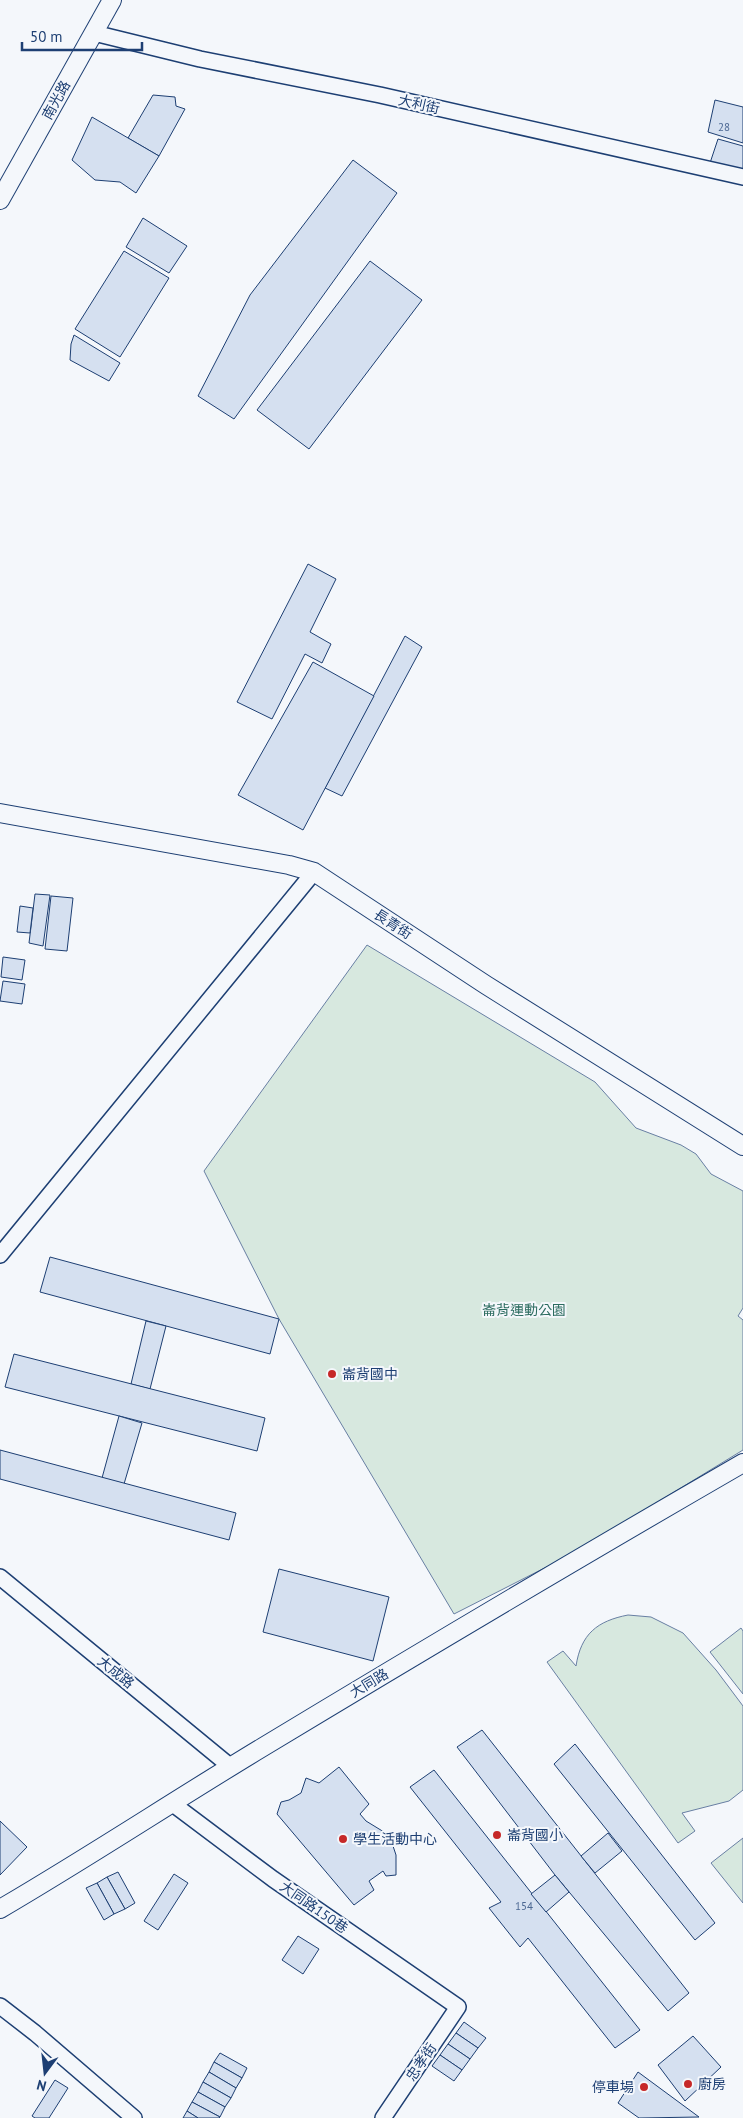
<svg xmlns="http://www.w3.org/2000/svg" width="743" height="2118" viewBox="0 0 743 2118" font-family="'PT Sans','Noto Sans TC',sans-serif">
<rect width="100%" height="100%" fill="#f4f7fb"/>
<g fill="#d7e8df" stroke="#687fa3">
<path d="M 367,945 L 595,1082 L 636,1128 L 681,1145 L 696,1154 L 711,1174 L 743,1191 L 743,1308 L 738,1316 L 743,1320 L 743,1450 L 576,1552 L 454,1614 L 279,1319 L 204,1171 Z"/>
<path d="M 628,1615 L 651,1617 L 683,1633 L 716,1670 L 743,1706 L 743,1790 L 729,1801 L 682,1813 L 695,1831 L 678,1843 L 547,1662 L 563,1651 L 576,1666 C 581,1634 597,1621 628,1615 Z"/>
<path d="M 741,1628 L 743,1631 L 743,1694 L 710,1652 Z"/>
<path d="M 743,1838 L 743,1903 L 711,1863 Z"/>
</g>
<g fill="#d5e0f0" stroke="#1d3f73">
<path d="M 153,95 L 175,97 L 176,106 L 185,109 L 159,156 L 128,138 Z"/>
<path d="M 715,100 L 743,107 L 743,143 L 708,132 Z"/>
<path d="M 92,117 L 159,156 L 136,193 L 120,182 L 95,180 L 72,160 Z"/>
<path d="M 718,139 L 743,146 L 743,172 L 710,163 Z"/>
<path d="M 353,160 L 397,193 L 234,419 L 198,396 L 250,295 Z"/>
<path d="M 143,218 L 187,246 L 169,273 L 126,247 Z"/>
<path d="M 124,251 L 169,278 L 120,357 L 75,329 Z"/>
<path d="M 370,261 L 422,300 L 309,449 L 257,410 Z"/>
<path d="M 74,335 L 120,363 L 109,381 L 70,360 L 71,344 Z"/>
<path d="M 308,564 L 336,579 L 310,632 L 331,644 L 322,663 L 305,654 L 272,719 L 237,702 Z"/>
<path d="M 405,636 L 422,647 L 342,796 L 325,788 Z"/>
<path d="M 313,662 L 374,696 L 303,830 L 238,795 Z"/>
<path d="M 35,894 L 50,895 L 43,946 L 29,943 Z"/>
<path d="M 51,896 L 73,898 L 67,951 L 45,949 Z"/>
<path d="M 20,906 L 33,908 L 30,933 L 17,932 Z"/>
<path d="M 3,957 L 25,960 L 22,980 L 1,977 Z"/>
<path d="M 3,981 L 25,984 L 22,1004 L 0,1001 Z"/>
<path d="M 50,1257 L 279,1319 L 270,1354 L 40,1292 Z"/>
<path d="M 146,1321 L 166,1326 L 150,1389 L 131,1384 Z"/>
<path d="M 14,1354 L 265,1418 L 257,1451 L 5,1387 Z"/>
<path d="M 119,1416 L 142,1423 L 124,1484 L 102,1478 Z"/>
<path d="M 0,1450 L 236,1513 L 229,1540 L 0,1479 Z"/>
<path d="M 279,1569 L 389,1597 L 373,1661 L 263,1632 Z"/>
<path d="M 482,1730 L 689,1993 L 668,2011 L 555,1875 L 457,1747 Z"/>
<path d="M 575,1744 L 715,1923 L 695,1940 L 554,1764 Z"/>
<path d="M 339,1767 L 369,1804 L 360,1814 L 366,1821 L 384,1832 L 393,1846 L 396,1855 L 396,1875 L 386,1876 L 383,1871 L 369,1881 L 374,1890 L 354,1905 L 277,1814 L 281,1802 L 289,1800 L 301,1793 L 306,1778 L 319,1783 Z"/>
<path d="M 434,1770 L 640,2030 L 615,2048 L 528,1938 L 520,1947 L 489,1908 L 501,1902 L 410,1787 Z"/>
<path d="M 0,1821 L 27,1847 L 0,1875 Z"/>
<path d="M 608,1833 L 622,1851 L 595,1873 L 581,1856 Z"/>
<path d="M 118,1872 L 135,1903 L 125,1909 L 107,1877 Z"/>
<path d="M 174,1874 L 188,1883 L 158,1930 L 144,1921 Z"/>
<path d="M 555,1875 L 569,1892 L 546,1912 L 531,1894 Z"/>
<path d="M 107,1877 L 125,1909 L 114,1914 L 97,1883 Z"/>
<path d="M 97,1883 L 114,1914 L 104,1920 L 86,1888 Z"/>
<path d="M 298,1936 L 319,1949 L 303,1974 L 282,1960 Z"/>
<path d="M 464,2022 L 486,2038 L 478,2048 L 456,2033 Z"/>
<path d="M 456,2033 L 478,2048 L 470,2059 L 448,2044 Z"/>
<path d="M 693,2036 L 721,2067 L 685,2101 L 658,2065 Z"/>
<path d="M 448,2044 L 470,2059 L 462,2070 L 440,2055 Z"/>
<path d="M 220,2053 L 247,2068 L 242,2078 L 214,2062 Z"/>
<path d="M 440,2055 L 462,2070 L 454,2081 L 432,2066 Z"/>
<path d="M 214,2062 L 242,2078 L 236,2088 L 209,2072 Z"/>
<path d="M 209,2072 L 236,2088 L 231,2098 L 203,2082 Z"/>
<path d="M 638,2072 L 699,2117 L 639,2118 L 618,2103 Z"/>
<path d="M 55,2080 L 68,2088 L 49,2118 L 35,2118 L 32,2116 Z"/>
<path d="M 203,2082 L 231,2098 L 225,2107 L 198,2092 Z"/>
<path d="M 198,2092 L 225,2107 L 220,2117 L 192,2102 Z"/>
<path d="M 192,2102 L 220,2117 L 219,2118 L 198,2118 L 187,2111 Z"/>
<path d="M 187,2111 L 198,2118 L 183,2118 Z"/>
</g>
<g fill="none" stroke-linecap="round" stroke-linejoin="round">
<defs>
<g id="minor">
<path d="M 94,33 L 200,59 L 380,95 L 743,177"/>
<path d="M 0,1255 L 314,872"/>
<path d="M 0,1577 L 231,1767"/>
<path d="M 173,1804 L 273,1879 L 458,2007 L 383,2118"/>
<path d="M 0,2006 L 35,2033 L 134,2118"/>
</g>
<g id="tertiary">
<path d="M 0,200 L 112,0"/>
<path d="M 0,813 L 289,865 L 314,872 L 486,985 L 743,1146"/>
<path d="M 0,1909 C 89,1857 175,1800 263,1747 C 422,1651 582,1556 743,1463"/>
</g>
</defs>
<use href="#minor" stroke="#1d3f73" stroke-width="18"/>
<use href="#tertiary" stroke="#1d3f73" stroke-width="20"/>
<use href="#minor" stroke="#f4f7fb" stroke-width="15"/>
<use href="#tertiary" stroke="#f4f7fb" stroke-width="18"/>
</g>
<g fill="#c62828" stroke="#f4f7fb" stroke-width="2">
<circle cx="332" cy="1374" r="5"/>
<circle cx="497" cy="1835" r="5"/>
<circle cx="343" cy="1839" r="5"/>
<circle cx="688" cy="2084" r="5"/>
<circle cx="644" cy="2087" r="5"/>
</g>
<g text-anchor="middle" stroke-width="4" stroke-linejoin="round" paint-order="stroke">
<g font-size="11" fill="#4b6792">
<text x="724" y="131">28</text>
<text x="524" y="1910">154</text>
</g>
<g font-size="14" fill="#1d3f73" stroke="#f4f7fb">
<text transform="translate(56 100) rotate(-61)" y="5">南光路</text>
<text transform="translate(419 104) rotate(13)" y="5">大利街</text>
<text transform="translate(393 924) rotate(33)" y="5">長青街</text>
<text transform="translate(116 1672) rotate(39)" y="5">大成路</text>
<text transform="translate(369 1683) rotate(-31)" y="5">大同路</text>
<text transform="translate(314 1907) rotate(35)" y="5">大同路150巷</text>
<text transform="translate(421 2062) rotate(-56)" y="5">忠孝街</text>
</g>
<g font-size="14" fill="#2c6c60" stroke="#f4f7fb">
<text x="524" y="1315">崙背運動公園</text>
</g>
<g font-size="14" fill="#1d3f73" stroke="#f4f7fb" text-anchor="start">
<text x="342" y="1379">崙背國中</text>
<text x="507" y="1840">崙背國小</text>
<text x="353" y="1844">學生活動中心</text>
<text x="698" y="2089">廚房</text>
<text x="634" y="2092" text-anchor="end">停車場</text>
</g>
</g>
<g transform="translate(45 2073) rotate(195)" stroke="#f4f7fb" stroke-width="4" paint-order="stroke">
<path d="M0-4L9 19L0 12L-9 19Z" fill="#1d3f73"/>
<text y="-8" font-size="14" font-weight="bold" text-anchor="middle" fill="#1d3f73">N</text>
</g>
<path d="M22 42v8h120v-8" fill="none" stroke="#1d3f73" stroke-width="2.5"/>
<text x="30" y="42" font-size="15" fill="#1d3f73" stroke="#f4f7fb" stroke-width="4" paint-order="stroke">50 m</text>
</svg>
